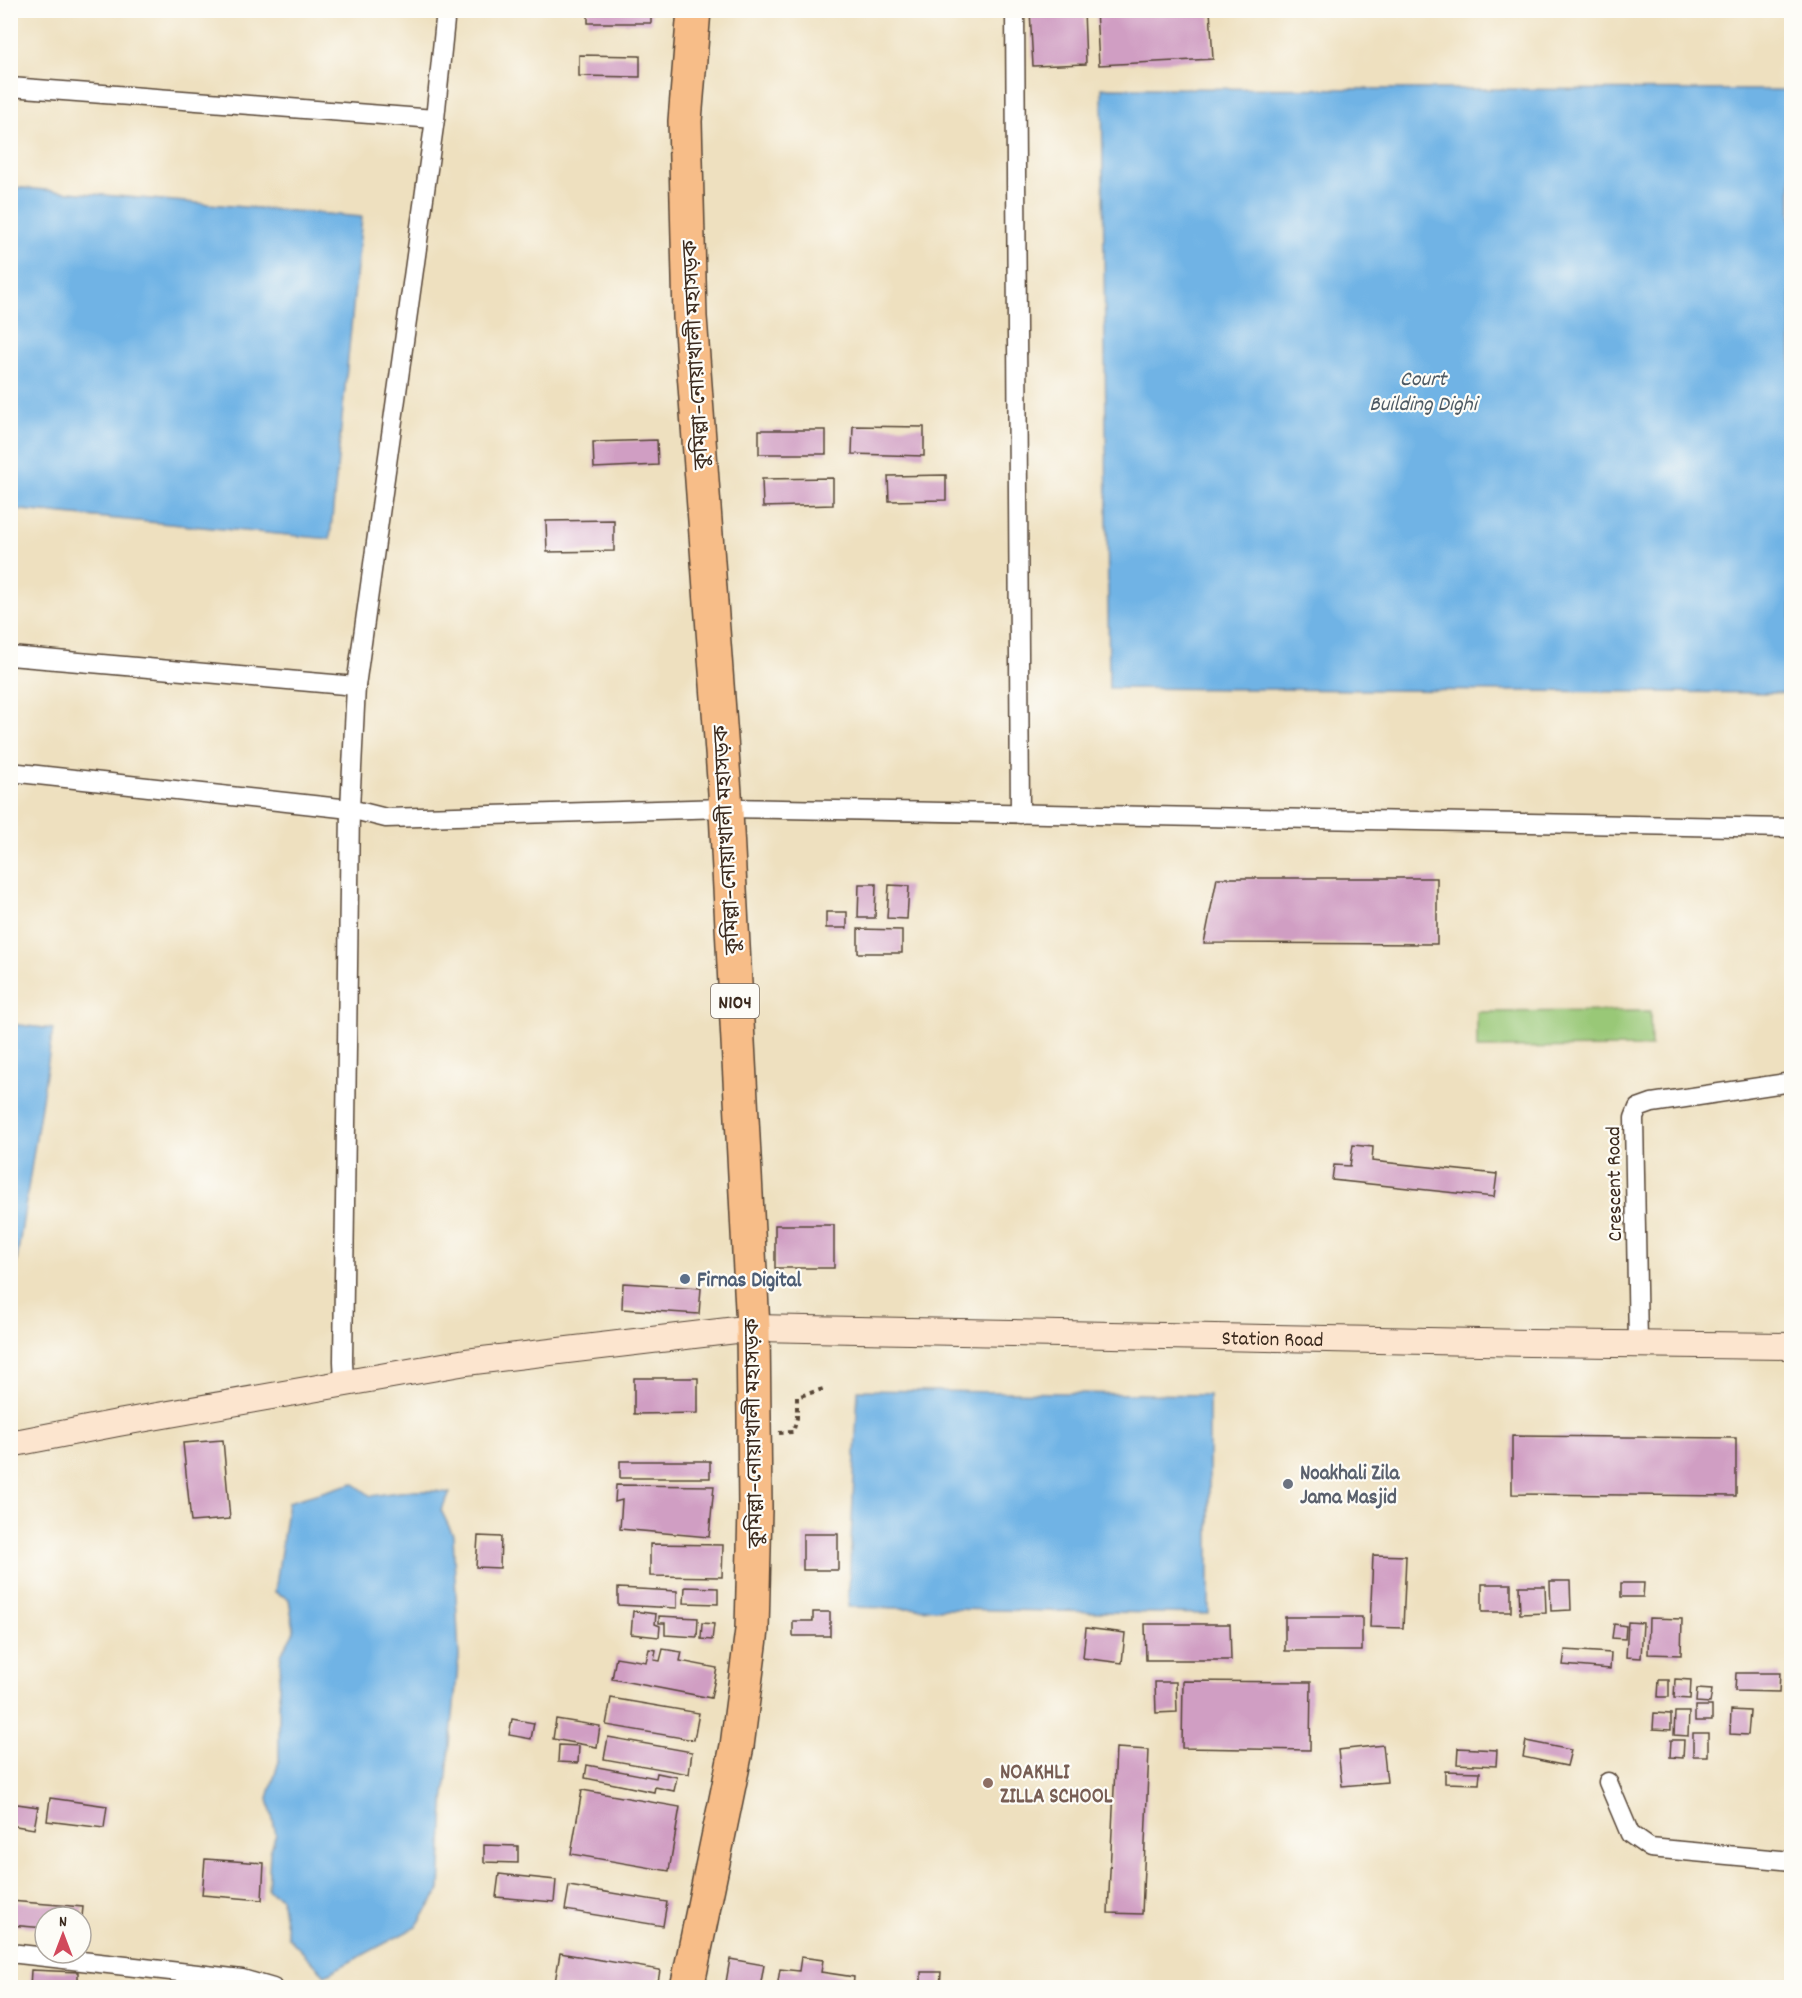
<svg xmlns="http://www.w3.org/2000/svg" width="1802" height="1998" viewBox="0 0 1802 1998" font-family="Dekko,'Noto Sans Bengali',sans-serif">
<rect width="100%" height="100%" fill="#fdfcf7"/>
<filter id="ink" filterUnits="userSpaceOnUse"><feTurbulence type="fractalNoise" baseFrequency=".0167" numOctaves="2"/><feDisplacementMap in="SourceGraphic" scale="12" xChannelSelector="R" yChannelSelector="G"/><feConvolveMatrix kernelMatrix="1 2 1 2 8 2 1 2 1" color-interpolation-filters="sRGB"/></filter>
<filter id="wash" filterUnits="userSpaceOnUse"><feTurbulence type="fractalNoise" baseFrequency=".008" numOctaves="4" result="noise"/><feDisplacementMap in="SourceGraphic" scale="24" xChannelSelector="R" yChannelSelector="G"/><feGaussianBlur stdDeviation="1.35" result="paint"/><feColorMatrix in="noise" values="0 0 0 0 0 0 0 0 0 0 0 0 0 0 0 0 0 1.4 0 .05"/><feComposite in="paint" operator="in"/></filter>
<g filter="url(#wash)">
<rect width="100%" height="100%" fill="#eee0bf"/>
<path fill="#99c877" stroke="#6a794a" stroke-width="1.5" d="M 1650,1011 L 1651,1047 L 1477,1048 L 1477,1012 Z"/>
<g fill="#70b3e5" stroke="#566e82" stroke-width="1.5">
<path d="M 1102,88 L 1791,90 L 1791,693 L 1109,688 Z"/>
<path d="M 11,187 L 362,217 L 330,539 L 11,509 Z"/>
<path d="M 11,1024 L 53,1029 L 11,1297 L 10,1024 Z"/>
<path d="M 858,1390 L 1209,1395 L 1209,1614 L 848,1607 Z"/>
<path d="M 353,1483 L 371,1496 C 398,1492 423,1488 450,1493 L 441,1510 L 453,1535 L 459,1656 L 444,1805 L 440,1890 L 416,1927 L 325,1975 L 288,1937 L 281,1898 L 268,1890 L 270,1852 L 276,1834 L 268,1798 L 279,1761 L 279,1680 L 281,1654 L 294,1631 L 289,1599 L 275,1592 L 288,1502 Z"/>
</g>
<g id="blocks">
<g fill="#d09ec3">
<rect x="588" y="10" width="63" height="13"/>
<path d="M 1030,10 L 1084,10 L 1086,64 L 1033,66 Z"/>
<path d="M 1096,10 L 1210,10 L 1213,59 L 1099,65 Z"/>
<path d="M 579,55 L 640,56 L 640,77 L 579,76 Z"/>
<path d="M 853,426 L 924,427 L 924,456 L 852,454 Z"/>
<rect x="759" y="430" width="67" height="24"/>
<path d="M 657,440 L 658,465 L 594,468 L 593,442 Z"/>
<path d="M 946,475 L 946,500 L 889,501 L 888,476 Z"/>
<path d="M 833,478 L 833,505 L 763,507 L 762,479 Z"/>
<path d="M 614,520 L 614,551 L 547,552 L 546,521 Z"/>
<path d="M 1217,878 L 1437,878 L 1437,944 L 1204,943 Z"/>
<path d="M 859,884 L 876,884 L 875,918 L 858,918 Z"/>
<path d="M 889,885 L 909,886 L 907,919 L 887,918 Z"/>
<rect x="826" y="912" width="21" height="16"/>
<path d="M 858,929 L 902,930 L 902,953 L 858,953 Z"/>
<path d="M 1353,1145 L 1373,1147 L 1372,1161 L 1497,1174 L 1494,1197 L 1332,1180 L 1334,1165 L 1350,1166 Z"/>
<rect x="775" y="1225" width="59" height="43"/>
<path d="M 623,1283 L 701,1288 L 699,1314 L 622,1309 Z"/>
<path d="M 634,1378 L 698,1378 L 698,1413 L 634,1414 Z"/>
<path d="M 1512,1436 L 1736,1438 L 1736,1496 L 1512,1494 Z"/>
<path d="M 223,1440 L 230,1519 L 191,1522 L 183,1443 Z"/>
<rect x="620" y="1461" width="90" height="17"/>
<path d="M 616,1485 L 714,1486 L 709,1537 L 620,1529 L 622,1500 L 615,1502 Z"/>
<rect x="803" y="1534" width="35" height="36"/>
<path d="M 478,1536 L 501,1537 L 500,1568 L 476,1567 Z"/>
<path d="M 650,1544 L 723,1545 L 722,1577 L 650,1576 Z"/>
<path d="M 1373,1555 L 1406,1556 L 1403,1628 L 1370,1627 Z"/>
<path d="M 1550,1581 L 1570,1581 L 1571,1610 L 1551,1611 Z"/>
<path d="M 1621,1583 L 1644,1583 L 1643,1597 L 1621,1597 Z"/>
<rect x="1482" y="1584" width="29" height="28"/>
<path d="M 1519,1586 L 1545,1586 L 1546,1613 L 1520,1614 Z"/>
<path d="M 685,1587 L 718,1588 L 718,1604 L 684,1603 Z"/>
<path d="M 618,1588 L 677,1591 L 677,1608 L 618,1605 Z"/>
<path d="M 633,1611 L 656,1614 L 655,1624 L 660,1626 L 659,1637 L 631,1634 Z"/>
<path d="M 813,1612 L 830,1612 L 830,1636 L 793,1636 L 793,1621 L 813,1621 Z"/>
<path d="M 659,1616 L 698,1618 L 697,1637 L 665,1635 L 665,1623 L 659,1623 Z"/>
<rect x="1285" y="1617" width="77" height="34"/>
<path d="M 1649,1618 L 1682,1619 L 1681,1655 L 1648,1654 Z"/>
<path d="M 1628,1622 L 1643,1623 L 1641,1658 L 1626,1657 Z"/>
<path d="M 702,1623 L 714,1624 L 712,1640 L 701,1639 Z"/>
<path d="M 1145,1624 L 1230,1624 L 1231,1660 L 1146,1660 Z"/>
<path d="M 1614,1624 L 1626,1626 L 1625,1639 L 1612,1638 Z"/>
<path d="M 1086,1628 L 1125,1633 L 1122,1663 L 1083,1658 Z"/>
<path d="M 649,1649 L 656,1650 L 654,1660 L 660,1661 L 663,1649 L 682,1652 L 680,1661 L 717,1668 L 711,1698 L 612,1679 L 616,1657 L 646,1662 Z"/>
<path d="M 1565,1650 L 1611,1653 L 1610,1669 L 1563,1665 Z"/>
<path d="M 1736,1673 L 1780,1673 L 1779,1692 L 1735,1691 Z"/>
<path d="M 1675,1679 L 1691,1680 L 1690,1699 L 1674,1698 Z"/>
<path d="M 1659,1680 L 1669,1680 L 1669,1697 L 1658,1697 Z"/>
<path d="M 1183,1681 L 1311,1682 L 1310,1750 L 1182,1748 Z"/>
<path d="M 1155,1682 L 1176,1682 L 1177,1712 L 1156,1713 Z"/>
<path d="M 1697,1689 L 1712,1690 L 1710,1703 L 1696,1702 Z"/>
<path d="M 611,1698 L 699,1713 L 694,1740 L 606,1725 Z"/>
<rect x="1695" y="1706" width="17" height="15"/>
<path d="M 1731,1710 L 1750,1711 L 1748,1735 L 1730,1734 Z"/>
<path d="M 1675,1712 L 1689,1712 L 1688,1736 L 1674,1735 Z"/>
<path d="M 1654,1713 L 1671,1714 L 1671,1730 L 1653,1729 Z"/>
<path d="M 512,1719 L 534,1723 L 531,1739 L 509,1735 Z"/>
<path d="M 556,1719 L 600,1726 L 597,1747 L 553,1739 Z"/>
<rect x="1693" y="1733" width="15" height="23"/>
<path d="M 608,1737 L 692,1752 L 689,1774 L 604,1759 Z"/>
<path d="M 1671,1740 L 1684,1740 L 1683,1758 L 1670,1757 Z"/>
<path d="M 1526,1741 L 1571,1750 L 1567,1766 L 1523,1757 Z"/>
<path d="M 559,1745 L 579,1746 L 578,1763 L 558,1762 Z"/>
<path d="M 1383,1745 L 1387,1782 L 1342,1786 L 1338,1750 Z"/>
<path d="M 1116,1748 L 1149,1750 L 1142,1914 L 1108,1913 Z"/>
<path d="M 1458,1748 L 1497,1750 L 1496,1766 L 1457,1764 Z"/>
<path d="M 587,1765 L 656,1778 L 657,1773 L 677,1777 L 674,1791 L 655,1787 L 654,1792 L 585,1778 Z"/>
<path d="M 1445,1771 L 1480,1772 L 1479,1784 L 1445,1783 Z"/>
<path d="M 582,1790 L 680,1807 L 669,1871 L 571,1854 Z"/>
<path d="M 50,1798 L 107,1806 L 104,1828 L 47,1821 Z"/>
<path d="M 10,1803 L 38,1807 L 34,1829 L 10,1825 Z"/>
<path d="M 484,1845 L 518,1846 L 518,1863 L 484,1862 Z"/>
<path d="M 205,1859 L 264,1863 L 262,1900 L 202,1895 Z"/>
<path d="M 499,1874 L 556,1880 L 554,1902 L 496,1897 Z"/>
<path d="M 569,1886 L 667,1902 L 663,1926 L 565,1910 Z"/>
<path d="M 10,1901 L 83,1907 L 82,1917 L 45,1917 L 45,1928 L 10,1925 Z"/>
<path d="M 560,1953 L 660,1970 L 657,1988 L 554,1988 Z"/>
<path d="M 801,1957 L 823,1960 L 821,1972 L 854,1977 L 853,1988 L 777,1988 L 780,1969 L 799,1971 Z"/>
<path d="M 730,1959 L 764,1965 L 760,1988 L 725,1988 Z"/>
<path d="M 31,1970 L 78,1972 L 78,1988 L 30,1988 Z"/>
<path d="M 921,1972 L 941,1972 L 940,1988 L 921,1988 Z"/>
</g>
</g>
</g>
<g filter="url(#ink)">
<use href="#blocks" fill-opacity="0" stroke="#564536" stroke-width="1.5"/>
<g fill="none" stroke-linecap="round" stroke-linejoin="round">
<defs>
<g id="street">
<path d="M 446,10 L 435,119 L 356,686 L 350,809 L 386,818 L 725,808 L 1792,828"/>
<path d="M 1015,10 L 1020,814"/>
<path d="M 10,87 L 435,119"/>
<path d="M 10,656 L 356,686"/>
<path d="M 10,772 L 350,809 L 343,1361 L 344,1384"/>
<path d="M 1638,1344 L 1634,1118 L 1638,1108 L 1652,1103 L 1792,1082"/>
<path d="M 1608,1782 L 1630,1834 L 1650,1848 L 1792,1861"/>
<path d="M 10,1953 L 242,1979 L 273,1988"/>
</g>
<g id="secondary">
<path id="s1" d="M 10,1444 L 118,1423 L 466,1362 L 753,1328 L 1530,1343 L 1792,1346"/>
</g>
<path id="highway" d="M 687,1988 L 737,1746 L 752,1630 L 755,1508 L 753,1328 L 725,793 L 690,317 L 685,121 L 694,10"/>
</defs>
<use href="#street" stroke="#564536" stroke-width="21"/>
<use href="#secondary" stroke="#564536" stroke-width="28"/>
<use href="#highway" stroke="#564536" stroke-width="36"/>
<path stroke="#564536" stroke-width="4" stroke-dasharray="4.5 4.5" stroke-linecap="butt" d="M 779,1433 L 793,1432 L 797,1418 L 797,1397 L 823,1389"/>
<use href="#street" stroke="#fff" stroke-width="18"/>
<use href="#secondary" stroke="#fce5cf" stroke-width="26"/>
<use href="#highway" stroke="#f7bd88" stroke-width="33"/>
</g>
</g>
<circle fill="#5c6f8a" stroke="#fdfcf7" stroke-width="2" cx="685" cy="1279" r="6"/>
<circle fill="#6b7280" stroke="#fdfcf7" stroke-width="2" cx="1288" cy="1484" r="6"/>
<circle fill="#8d6e63" stroke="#fdfcf7" stroke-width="2" cx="988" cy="1783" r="6"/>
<g text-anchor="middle" stroke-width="4.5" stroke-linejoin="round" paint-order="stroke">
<rect fill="#fdfcf7" stroke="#75695f" stroke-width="1.5" x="711" y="984" width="48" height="34" rx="4.5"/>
<g font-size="20" font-weight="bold" fill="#3b2a1e">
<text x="735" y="1008">N104</text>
</g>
<g font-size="21" fill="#3b2a1e" stroke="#fdfcf7">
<text transform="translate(695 355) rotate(-93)" y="7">কুমিল্লা–নোয়াখালী মহাসড়ক</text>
<text transform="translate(726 840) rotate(-93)" y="7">কুমিল্লা–নোয়াখালী মহাসড়ক</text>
<text transform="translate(1613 1184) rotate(-91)" y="7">Crescent Road</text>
<text dy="7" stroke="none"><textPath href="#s1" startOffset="1272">Station Road</textPath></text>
<text transform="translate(753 1433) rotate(-91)" y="7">কুমিল্লা–নোয়াখালী মহাসড়ক</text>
</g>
<g font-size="21" font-weight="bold" fill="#4e5e75" stroke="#fdfcf7" text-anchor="start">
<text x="697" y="1286">Firnas Digital</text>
</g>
<g font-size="21" font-weight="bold" fill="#5b616d" stroke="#fdfcf7" text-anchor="start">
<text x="1300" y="1479">Noakhali Zila<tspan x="1300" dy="24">Jama Masjid</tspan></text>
</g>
<g font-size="21" font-weight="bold" fill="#785e54" stroke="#fdfcf7" text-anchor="start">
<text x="1000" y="1778">NOAKHLI<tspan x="1000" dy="24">ZILLA SCHOOL</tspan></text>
</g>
<g font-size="22" font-style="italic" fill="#4e5a64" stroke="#fdfcf7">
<text x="1423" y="385">Court<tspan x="1423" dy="25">Building Dighi</tspan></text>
</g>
</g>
<rect width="1802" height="1998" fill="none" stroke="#fdfcf7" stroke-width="36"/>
<g transform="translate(63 1935)"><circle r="28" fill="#fdfcf7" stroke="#afa8a0" stroke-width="1.5"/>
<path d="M0-4.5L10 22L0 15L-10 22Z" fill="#d1495b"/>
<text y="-9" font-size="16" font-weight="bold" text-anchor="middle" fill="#3b2a1e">N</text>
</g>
</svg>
